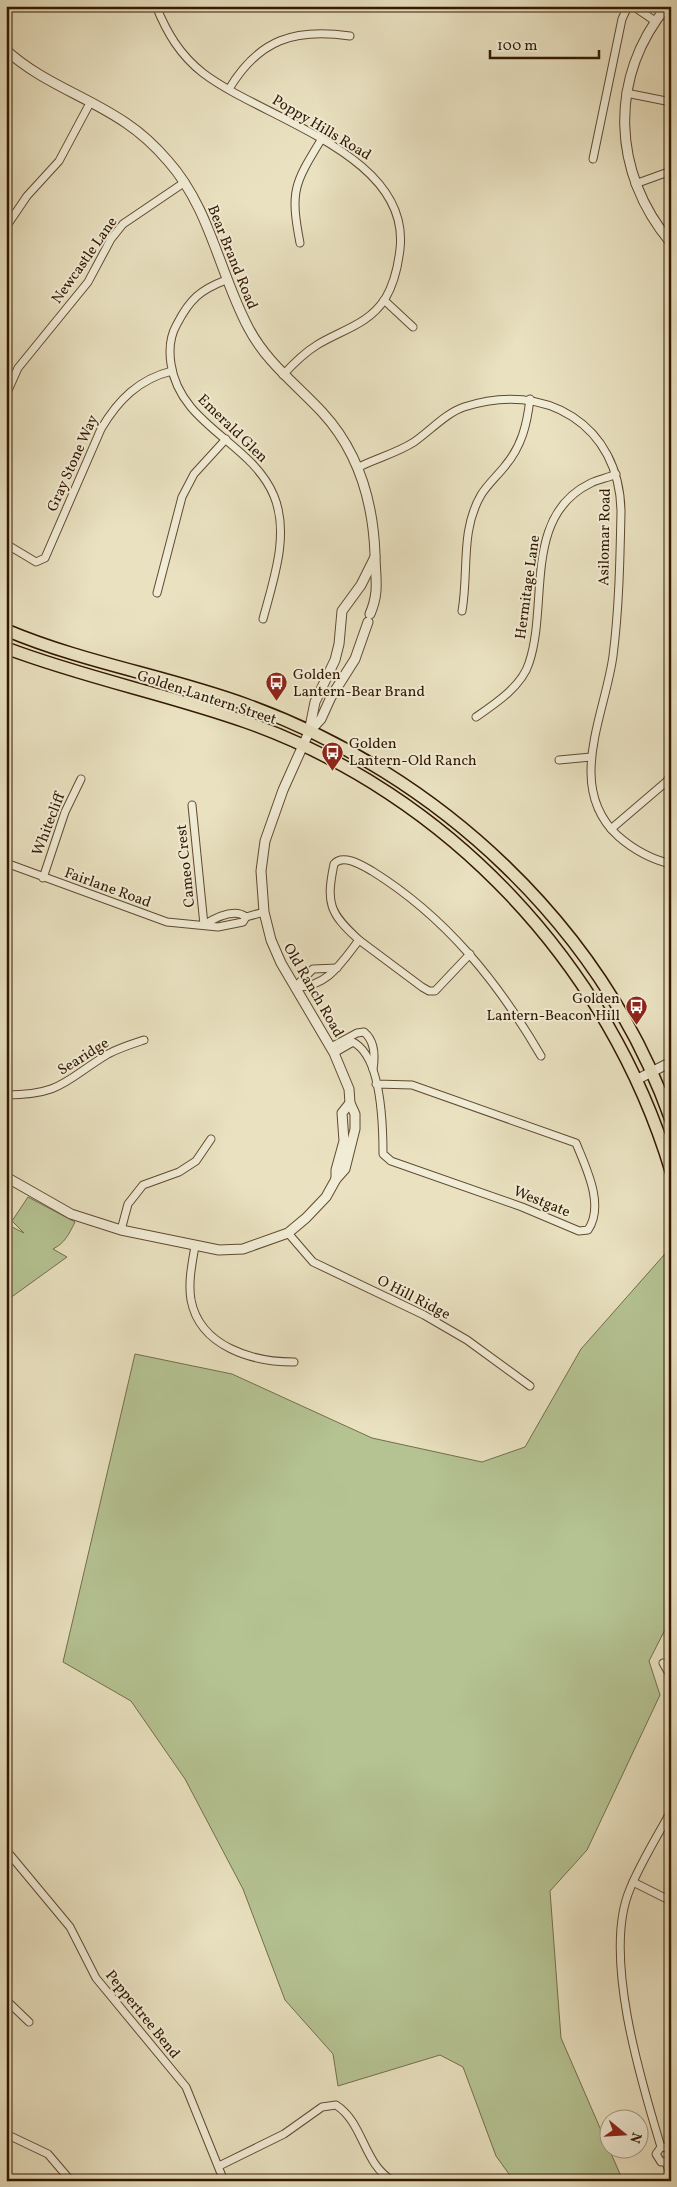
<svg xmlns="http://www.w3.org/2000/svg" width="677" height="2187" viewBox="0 0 677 2187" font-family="Vollkorn,serif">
<rect width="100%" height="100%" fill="#e9e1c0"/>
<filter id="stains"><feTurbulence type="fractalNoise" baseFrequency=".004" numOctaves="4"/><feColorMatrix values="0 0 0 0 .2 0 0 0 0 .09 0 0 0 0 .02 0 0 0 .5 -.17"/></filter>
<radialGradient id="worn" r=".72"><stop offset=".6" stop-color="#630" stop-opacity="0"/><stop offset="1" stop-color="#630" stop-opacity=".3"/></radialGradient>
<g fill="#b5c393" stroke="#746e4a">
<path d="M 28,1197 L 75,1222 C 69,1234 65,1243 53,1249 L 67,1257 L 6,1301 L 6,1224 L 24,1233 L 12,1221 Z"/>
<path d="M 671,1247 L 671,1509 L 669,1512 L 671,1513 L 671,1618 L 649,1661 L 660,1695 L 587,1850 L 550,1891 L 561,2038 L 623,2181 L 514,2181 L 496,2156 L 463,2067 L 440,2055 L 338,2086 L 333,2054 L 285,2000 L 243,1889 L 185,1779 L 131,1701 L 63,1662 L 135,1354 L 232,1374 L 372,1438 L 482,1462 L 525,1447 L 581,1349 Z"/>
</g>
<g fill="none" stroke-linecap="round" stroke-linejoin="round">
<defs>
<g id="minor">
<path d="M 156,6 C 167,33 180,55 203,73 C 263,119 411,154 400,249 C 398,267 394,284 385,299 C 368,325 341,330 317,345 C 304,353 293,364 283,375"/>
<path d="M 633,6 L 655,21"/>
<path d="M 229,89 C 259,39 295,28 350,36"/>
<path d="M 626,93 L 671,102"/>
<path d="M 593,159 L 622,19 L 628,6"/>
<path d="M 635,184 L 671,171"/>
<path d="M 6,227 L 27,196 L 59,161 L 90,103"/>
<path d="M 300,243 C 290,191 294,184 321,140"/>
<path d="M 226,280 C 200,290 190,299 177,324 C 170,336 169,351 171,364 C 180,426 252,442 274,496 C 290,535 273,581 263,619"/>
<path d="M 384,300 L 413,327"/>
<path d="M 6,395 L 18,368 L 88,282 L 111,239 L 123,224 L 185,182"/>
<path d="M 359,467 C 377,458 397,453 414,442 C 430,431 446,413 464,407 C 545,380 620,425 621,512 C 620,560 619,609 613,656 C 605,715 565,787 618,836 C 634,850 650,859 671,864"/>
<path d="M 6,544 L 36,562 L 45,558 L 101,429 C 118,400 139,379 172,371"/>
<path d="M 157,593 L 182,497 L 194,474 L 226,439"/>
<path d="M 462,611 C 469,572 460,531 481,495 C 487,485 498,475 505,466 C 522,446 527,424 530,399"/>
<path d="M 476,717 C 495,704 522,686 529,663 C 549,604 522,516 591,483 C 599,479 608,478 616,474"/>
<path d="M 559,760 L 591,757"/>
<path d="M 192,805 L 204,925"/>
<path d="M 611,829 L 666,782 L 671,775"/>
<path d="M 6,863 L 167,922 L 218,927 L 243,922 L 246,917"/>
<path d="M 43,878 L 65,812 L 81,779"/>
<path d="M 204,925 C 215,918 234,908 246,917 L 264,912"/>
<path d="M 359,940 L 422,987 L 429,991 L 435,991 L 470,954"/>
<path d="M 295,987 C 327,988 342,962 359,940 C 329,913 326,903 334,864 C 343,853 363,866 372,871 C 446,917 498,982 541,1056"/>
<path d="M 295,987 L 313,969 L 337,968"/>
<path d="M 331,1047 L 357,1033 L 364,1032 C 375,1041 375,1057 373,1069"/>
<path d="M 334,1053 L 353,1042 C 382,1057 383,1126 383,1154 L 391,1161 L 522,1207 L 579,1231 L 588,1230 C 605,1205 586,1168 576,1143 L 412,1085 L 376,1084"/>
<path d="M 6,1095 C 62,1095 65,1080 108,1054 C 119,1048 132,1044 144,1040"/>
<path d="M 121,1230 L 128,1204 L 143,1185 L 179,1172 L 196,1161 L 211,1139"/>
<path d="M 288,1233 L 313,1262 L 424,1315 L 467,1340 L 530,1386"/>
<path d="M 195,1246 C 192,1264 188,1282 191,1300 C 200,1347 253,1362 294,1362"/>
<path d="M 663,1663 L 671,1677"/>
<path d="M 6,1850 L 70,1927 L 96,1978 L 186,2087 L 224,2181"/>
<path d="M 633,1882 L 671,1901"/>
<path d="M 6,2000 L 29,2022"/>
<path d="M 6,2134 L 48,2154 L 71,2181"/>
<path d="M 661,2147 C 641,2081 602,1954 630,1889 C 641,1862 657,1837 671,1811"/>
<path d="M 671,2148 L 661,2147 L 656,2154 L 661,2162 L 671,2161"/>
<path d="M 666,2163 L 671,2176"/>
<path d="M 219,2166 L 284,2134 L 322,2107 L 336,2105 C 364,2123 363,2164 393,2181"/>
</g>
<g id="tertiary">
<path d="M 667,6 C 608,78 612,173 671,243"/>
<path d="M 6,50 C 42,83 87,96 126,123 C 141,133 156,147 168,161 C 210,208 219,272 248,327 C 266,362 296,384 322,412 C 359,452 373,501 375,554 C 375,577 380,591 370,614"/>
<path d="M 309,732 L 315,702 L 335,660 L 339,644 L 342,611 L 361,585 L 375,557"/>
<path d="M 636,1080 L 671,1062"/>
<path d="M 6,1177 L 71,1214 L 121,1230 L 219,1250 L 243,1249 L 288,1233 L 306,1218 L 326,1197 L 336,1179 L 345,1169 L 355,1129 L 355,1114 L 350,1103 L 349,1089 L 334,1053 L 281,963 L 271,940 L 264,912 L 261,871 L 265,841 L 283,790 L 309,732 L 321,719 L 331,697 L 355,659 L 368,622"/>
<path d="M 336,1179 L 336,1170 L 344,1141 L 342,1113 L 350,1103"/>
</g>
<g id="primary">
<path d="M 6,630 C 84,663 168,676 247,705 C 438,774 602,926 671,1120"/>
<path d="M 6,648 C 85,678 167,694 246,722 C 449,794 609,965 671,1171"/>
</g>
</defs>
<use href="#minor" stroke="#604a30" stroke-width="9"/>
<use href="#tertiary" stroke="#604a30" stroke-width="11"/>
<use href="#primary" stroke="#321800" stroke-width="14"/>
<use href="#minor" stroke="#f1ecd6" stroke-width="7"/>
<use href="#tertiary" stroke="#f1ecd6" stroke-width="9"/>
<use href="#primary" stroke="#e9e1c0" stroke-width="11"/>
</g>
<defs>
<symbol id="bus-pin" viewBox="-11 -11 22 30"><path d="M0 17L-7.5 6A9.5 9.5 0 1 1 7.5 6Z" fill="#8f2418" stroke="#f1ecd6"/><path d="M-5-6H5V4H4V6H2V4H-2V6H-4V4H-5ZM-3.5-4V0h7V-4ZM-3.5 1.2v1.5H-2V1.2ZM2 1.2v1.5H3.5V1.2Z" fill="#fff"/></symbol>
</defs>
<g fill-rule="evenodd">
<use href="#bus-pin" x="264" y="670" width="25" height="34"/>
<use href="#bus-pin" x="320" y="740" width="25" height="34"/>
<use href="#bus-pin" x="624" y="994" width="25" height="34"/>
</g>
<g text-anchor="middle" stroke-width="4" stroke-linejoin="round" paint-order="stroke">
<g font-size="15" fill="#321800" stroke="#f1ecd6">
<text transform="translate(322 127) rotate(31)" y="5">Poppy Hills Road</text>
<text transform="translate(233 257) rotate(68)" y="5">Bear Brand Road</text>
<text transform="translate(84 260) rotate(-55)" y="5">Newcastle Lane</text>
<text transform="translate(233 428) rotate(44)" y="5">Emerald Glen</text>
<text transform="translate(72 463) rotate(-66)" y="5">Gray Stone Way</text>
<text transform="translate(604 537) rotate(-89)" y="5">Asilomar Road</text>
<text transform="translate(527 587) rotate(-82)" y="5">Hermitage Lane</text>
<text transform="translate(207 697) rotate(18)" y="5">Golden Lantern Street</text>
<text transform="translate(48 824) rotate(-69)" y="5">Whitecliff</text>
<text transform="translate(185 866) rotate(-96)" y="5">Cameo Crest</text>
<text transform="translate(108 887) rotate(20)" y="5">Fairlane Road</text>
<text transform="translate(314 990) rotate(60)" y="5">Old Ranch Road</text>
<text transform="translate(83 1056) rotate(-32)" y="5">Searidge</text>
<text transform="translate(542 1201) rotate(22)" y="5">Westgate</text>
<text transform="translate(414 1297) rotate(27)" y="5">O Hill Ridge</text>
<text transform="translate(143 2014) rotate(51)" y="5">Peppertree Bend</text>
</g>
<g font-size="15" fill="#321800" stroke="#f1ecd6" text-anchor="start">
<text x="293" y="679">Golden<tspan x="293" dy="17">Lantern-Bear Brand</tspan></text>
<text x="349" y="748">Golden<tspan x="349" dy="17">Lantern-Old Ranch</tspan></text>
<text x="620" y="1003" text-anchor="end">Golden<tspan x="620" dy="17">Lantern-Beacon Hill</tspan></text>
</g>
</g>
<rect width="677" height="2187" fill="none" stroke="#e9e1c0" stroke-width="25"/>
<rect x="8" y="8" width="662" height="2172" fill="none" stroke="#321800" stroke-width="2.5"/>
<rect x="12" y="12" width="652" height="2162" fill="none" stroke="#321800"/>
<g transform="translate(624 2134) rotate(108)"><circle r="24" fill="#f1ecd6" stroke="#a59780"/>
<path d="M0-4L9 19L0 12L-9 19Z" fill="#8f2418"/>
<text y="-8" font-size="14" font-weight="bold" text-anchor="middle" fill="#321800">N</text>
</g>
<path d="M490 50v8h109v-8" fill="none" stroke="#321800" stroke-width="2.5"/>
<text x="497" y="50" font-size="15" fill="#321800" stroke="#f1ecd6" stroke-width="4" paint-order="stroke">100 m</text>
<rect width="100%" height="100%" filter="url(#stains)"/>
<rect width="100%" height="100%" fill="url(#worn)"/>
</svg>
